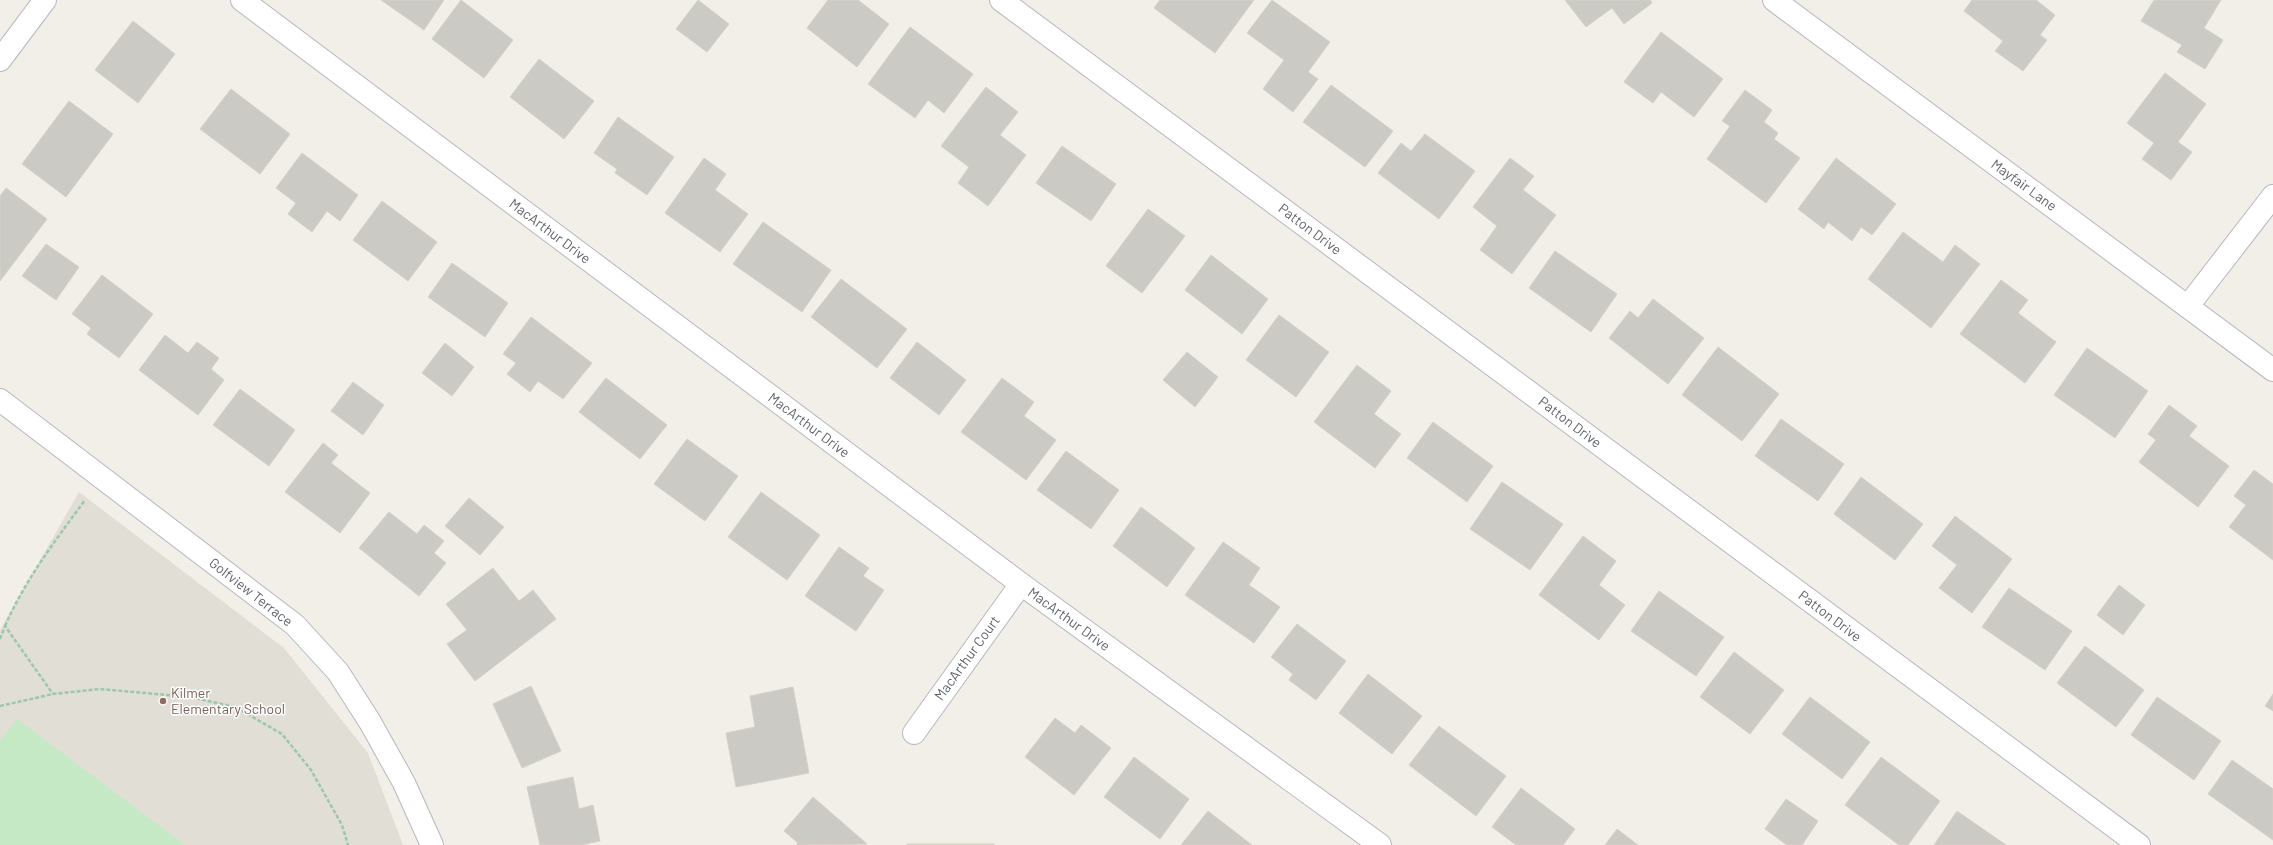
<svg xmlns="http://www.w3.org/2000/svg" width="2273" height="845" viewBox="0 0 2273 845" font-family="Barlow,sans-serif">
<rect width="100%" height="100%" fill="#f1efe8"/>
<path fill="#e1ded6" d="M 79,492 L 284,648 L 368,753 L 403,845 L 0,845 L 0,630 Z"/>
<path fill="#c5e8c5" d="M 17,719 L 185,845 L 0,845 L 0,741 Z"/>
<g fill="#cccac5" stroke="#d6d1c6">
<path d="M 381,0 L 444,0 L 424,30 Z"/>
<path d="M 461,0 L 513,40 L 484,78 L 432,39 Z"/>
<path d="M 698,0 L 729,24 L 707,52 L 676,29 Z"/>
<path d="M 828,0 L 858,0 L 889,24 L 857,67 L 807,28 Z"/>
<path d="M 1160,0 L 1254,0 L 1215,53 L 1154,8 Z"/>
<path d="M 1272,0 L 1330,42 L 1308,72 L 1318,79 L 1293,112 L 1263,89 L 1284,60 L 1247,33 Z"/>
<path d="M 1565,0 L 1650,0 L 1652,3 L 1624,24 L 1612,8 L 1586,27 Z"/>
<path d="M 1972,0 L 2036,0 L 2055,15 L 2040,35 L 2047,40 L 2023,71 L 1995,51 L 2003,41 L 1964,11 Z"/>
<path d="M 2154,0 L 2221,0 L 2204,28 L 2223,40 L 2205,69 L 2177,52 L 2182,45 L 2141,21 Z"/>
<path d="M 133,21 L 175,54 L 138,103 L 95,70 Z"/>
<path d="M 910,27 L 973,74 L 944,113 L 928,100 L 915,118 L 868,84 Z"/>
<path d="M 1661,32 L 1723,79 L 1694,117 L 1661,92 L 1653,103 L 1624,82 Z"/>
<path d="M 539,59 L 594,101 L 564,139 L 510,97 Z"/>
<path d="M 2165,73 L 2206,104 L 2178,142 L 2192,152 L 2171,180 L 2142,159 L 2154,143 L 2127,123 Z"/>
<path d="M 1331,85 L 1393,131 L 1365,167 L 1303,122 Z"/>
<path d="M 986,87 L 1018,112 L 1000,135 L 1026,155 L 988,206 L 958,183 L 969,167 L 941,146 Z"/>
<path d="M 231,89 L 290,134 L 260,174 L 200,129 Z"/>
<path d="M 1745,90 L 1772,110 L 1764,122 L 1778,133 L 1774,139 L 1800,158 L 1766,203 L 1707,159 L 1730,126 L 1722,121 Z"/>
<path d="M 69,101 L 113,134 L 66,197 L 22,164 Z"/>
<path d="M 618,117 L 674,157 L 647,195 L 615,173 L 617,169 L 594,153 Z"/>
<path d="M 1425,134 L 1475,171 L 1439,219 L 1378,173 L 1401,143 L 1411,151 Z"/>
<path d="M 1062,146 L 1116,184 L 1091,221 L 1036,183 Z"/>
<path d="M 302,153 L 358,195 L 340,221 L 327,211 L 312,232 L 288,214 L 296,203 L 276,188 Z"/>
<path d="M 704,158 L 726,174 L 715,190 L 748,214 L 720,252 L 665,213 Z"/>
<path d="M 1510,158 L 1534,176 L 1523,190 L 1556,215 L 1512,274 L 1480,250 L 1497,226 L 1473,207 Z"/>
<path d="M 1836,158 L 1896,204 L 1872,235 L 1861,227 L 1852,241 L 1828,222 L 1824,229 L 1798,209 Z"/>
<path d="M 6,188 L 47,219 L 0,281 L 0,196 Z"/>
<path d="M 382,201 L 437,242 L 408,281 L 353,240 Z"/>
<path d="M 1148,209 L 1185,236 L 1142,293 L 1106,266 Z"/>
<path d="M 763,222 L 831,270 L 802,312 L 733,264 Z"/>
<path d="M 1903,232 L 1943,262 L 1955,245 L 1980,264 L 1931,328 L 1868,279 Z"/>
<path d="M 46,244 L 79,267 L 56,300 L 22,276 Z"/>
<path d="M 1555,251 L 1617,294 L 1591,332 L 1529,288 Z"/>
<path d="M 1211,255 L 1268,299 L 1242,334 L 1185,290 Z"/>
<path d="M 452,263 L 508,303 L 485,337 L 428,297 Z"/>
<path d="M 102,275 L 153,314 L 119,358 L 87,334 L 91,328 L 72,314 Z"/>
<path d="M 841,279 L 907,329 L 877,368 L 811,317 Z"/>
<path d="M 2001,280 L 2028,300 L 2018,313 L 2056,342 L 2025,383 L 1960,334 Z"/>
<path d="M 1653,299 L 1704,338 L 1668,384 L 1609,338 L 1630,311 L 1638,318 Z"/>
<path d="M 1279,315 L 1329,352 L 1296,397 L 1246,360 Z"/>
<path d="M 531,317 L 592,363 L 563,399 L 538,381 L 530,392 L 507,374 L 516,363 L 503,354 Z"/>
<path d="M 165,335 L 188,353 L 197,342 L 219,358 L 211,369 L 224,380 L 198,415 L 139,370 Z"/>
<path d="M 917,342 L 966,380 L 939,415 L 890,378 Z"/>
<path d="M 445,343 L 474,367 L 452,396 L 422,373 Z"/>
<path d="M 1718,347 L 1779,394 L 1742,441 L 1682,395 Z"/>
<path d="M 2087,348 L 2148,391 L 2115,438 L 2054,395 Z"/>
<path d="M 1187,352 L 1218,377 L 1195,407 L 1163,380 Z"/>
<path d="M 1357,365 L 1391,391 L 1374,414 L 1401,434 L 1375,468 L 1314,422 Z"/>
<path d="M 606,378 L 667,425 L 640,459 L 579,412 Z"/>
<path d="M 1002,378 L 1034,402 L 1024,416 L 1056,440 L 1026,480 L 961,432 Z"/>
<path d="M 353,382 L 384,405 L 363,435 L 331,411 Z"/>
<path d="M 240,389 L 295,430 L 269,466 L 213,425 Z"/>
<path d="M 2169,405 L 2197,426 L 2189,436 L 2229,466 L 2198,507 L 2139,462 L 2156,440 L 2148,434 Z"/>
<path d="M 1781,419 L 1844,464 L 1818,501 L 1755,456 Z"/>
<path d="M 1433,422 L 1493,466 L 1467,502 L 1407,458 Z"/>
<path d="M 687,439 L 738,476 L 705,521 L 654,484 Z"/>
<path d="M 323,443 L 338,455 L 331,463 L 370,493 L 340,533 L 285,492 Z"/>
<path d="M 1066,451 L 1119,490 L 1091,529 L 1037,490 Z"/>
<path d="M 2254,470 L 2273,484 L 2273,560 L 2229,527 L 2246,505 L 2234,496 Z"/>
<path d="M 1861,477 L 1923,524 L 1895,560 L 1834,514 Z"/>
<path d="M 1502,482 L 1563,524 L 1530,570 L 1470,529 Z"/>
<path d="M 761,492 L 820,535 L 787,580 L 728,537 Z"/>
<path d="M 469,498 L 504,527 L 480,555 L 445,526 Z"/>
<path d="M 1141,507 L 1195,548 L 1167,587 L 1113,546 Z"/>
<path d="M 389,512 L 417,534 L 424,525 L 444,541 L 434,553 L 446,563 L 419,596 L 359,548 Z"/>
<path d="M 1955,516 L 2012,559 L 1972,613 L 1939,588 L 1957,565 L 1932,546 Z"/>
<path d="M 1583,536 L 1616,561 L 1599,585 L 1625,605 L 1599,640 L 1539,595 Z"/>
<path d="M 1223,542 L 1260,568 L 1249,585 L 1280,607 L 1254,643 L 1185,595 Z"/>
<path d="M 839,547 L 869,568 L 863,576 L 884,590 L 856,631 L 805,596 Z"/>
<path d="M 493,568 L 519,601 L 533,590 L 556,619 L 475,681 L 447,644 L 467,630 L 446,604 Z"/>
<path d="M 2119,585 L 2145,605 L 2123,635 L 2097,615 Z"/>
<path d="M 2009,588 L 2072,631 L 2045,670 L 1982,627 Z"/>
<path d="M 1659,591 L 1724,637 L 1696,676 L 1631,631 Z"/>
<path d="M 1297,624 L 1346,661 L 1316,700 L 1289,680 L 1293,674 L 1271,657 Z"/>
<path d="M 2085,646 L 2144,690 L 2116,727 L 2057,683 Z"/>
<path d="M 1734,652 L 1784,690 L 1750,734 L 1700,697 Z"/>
<path d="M 1368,674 L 1422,716 L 1392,754 L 1339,713 Z"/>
<path d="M 531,686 L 561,751 L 522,768 L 493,704 Z"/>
<path d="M 793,687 L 809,773 L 736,787 L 726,733 L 755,727 L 750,696 Z"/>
<path d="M 2273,694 L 2273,711 L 2265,706 Z"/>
<path d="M 1810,697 L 1870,742 L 1842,779 L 1782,734 Z"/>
<path d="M 2157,697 L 2221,741 L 2194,780 L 2131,735 Z"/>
<path d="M 1055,718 L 1075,733 L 1081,725 L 1111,748 L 1074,795 L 1025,757 Z"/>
<path d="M 1439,726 L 1506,776 L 1476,816 L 1409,765 Z"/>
<path d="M 1134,757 L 1189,799 L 1160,839 L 1104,797 Z"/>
<path d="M 1881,757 L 1940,801 L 1908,845 L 1899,845 L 1845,805 Z"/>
<path d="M 2232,760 L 2273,789 L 2273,840 L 2208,794 Z"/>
<path d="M 573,777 L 579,809 L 593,805 L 600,841 L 581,845 L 540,845 L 527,787 Z"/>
<path d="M 1521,788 L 1575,829 L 1563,845 L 1516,845 L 1492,827 Z"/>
<path d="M 813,797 L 867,844 L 796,845 L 798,843 L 784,831 Z"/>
<path d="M 1786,799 L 1818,821 L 1802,845 L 1787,845 L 1765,829 Z"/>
<path d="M 1208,811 L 1252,845 L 1181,845 Z"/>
<path d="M 1957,811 L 2006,845 L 1934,845 Z"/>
<path d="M 1617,829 L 1638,845 L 1605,845 Z"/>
<rect x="907" y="844" width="87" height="1"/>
</g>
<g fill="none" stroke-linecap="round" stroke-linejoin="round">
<defs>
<g id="minor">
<path d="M 242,0 L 1021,584 L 1380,845"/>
<path d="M 1001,0 L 2139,845"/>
<path d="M 1774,0 L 2273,370"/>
<path d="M 0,60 L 45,0"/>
<path d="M 2188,306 L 2273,196"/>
<path d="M 0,400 L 295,625 L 338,672 L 370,722 L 404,783 L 432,845"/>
<path d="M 914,733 L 1021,584"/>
</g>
</defs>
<use href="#minor" stroke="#b5b8bc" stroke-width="24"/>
<g stroke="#9cc7a9" stroke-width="2.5" stroke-dasharray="4 2" stroke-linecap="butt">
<path d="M 5,626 C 25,580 55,541 85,500"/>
<path d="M 0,639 L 5,626 L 53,694"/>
<path d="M 0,706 L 53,694 L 100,689 L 190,697 L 235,707 L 282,734 L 311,770 L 342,825 L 348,845"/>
</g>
<use href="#minor" stroke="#fff" stroke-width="22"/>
</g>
<circle fill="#8d6e63" stroke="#fff" stroke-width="1.5" cx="163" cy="701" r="4"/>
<g text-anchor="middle" stroke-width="3" stroke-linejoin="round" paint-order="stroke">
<g font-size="14" fill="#5f6368" stroke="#fff">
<text transform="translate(2024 185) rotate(36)" y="5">Mayfair Lane</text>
<text transform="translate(1310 229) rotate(37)" y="5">Patton Drive</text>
<text transform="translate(550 231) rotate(37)" y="5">MacArthur Drive</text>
<text transform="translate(1570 422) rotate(37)" y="5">Patton Drive</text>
<text transform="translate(809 425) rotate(37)" y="5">MacArthur Drive</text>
<text transform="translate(251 592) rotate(38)" y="5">Golfview Terrace</text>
<text transform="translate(1830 616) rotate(37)" y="5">Patton Drive</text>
<text transform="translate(1069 619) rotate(36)" y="5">MacArthur Drive</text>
<text transform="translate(967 658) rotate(-54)" y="5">MacArthur Court</text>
</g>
<g font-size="14" fill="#785e54" stroke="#fff" text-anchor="start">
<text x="171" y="698">Kilmer<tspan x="171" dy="16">Elementary School</tspan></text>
</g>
</g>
</svg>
